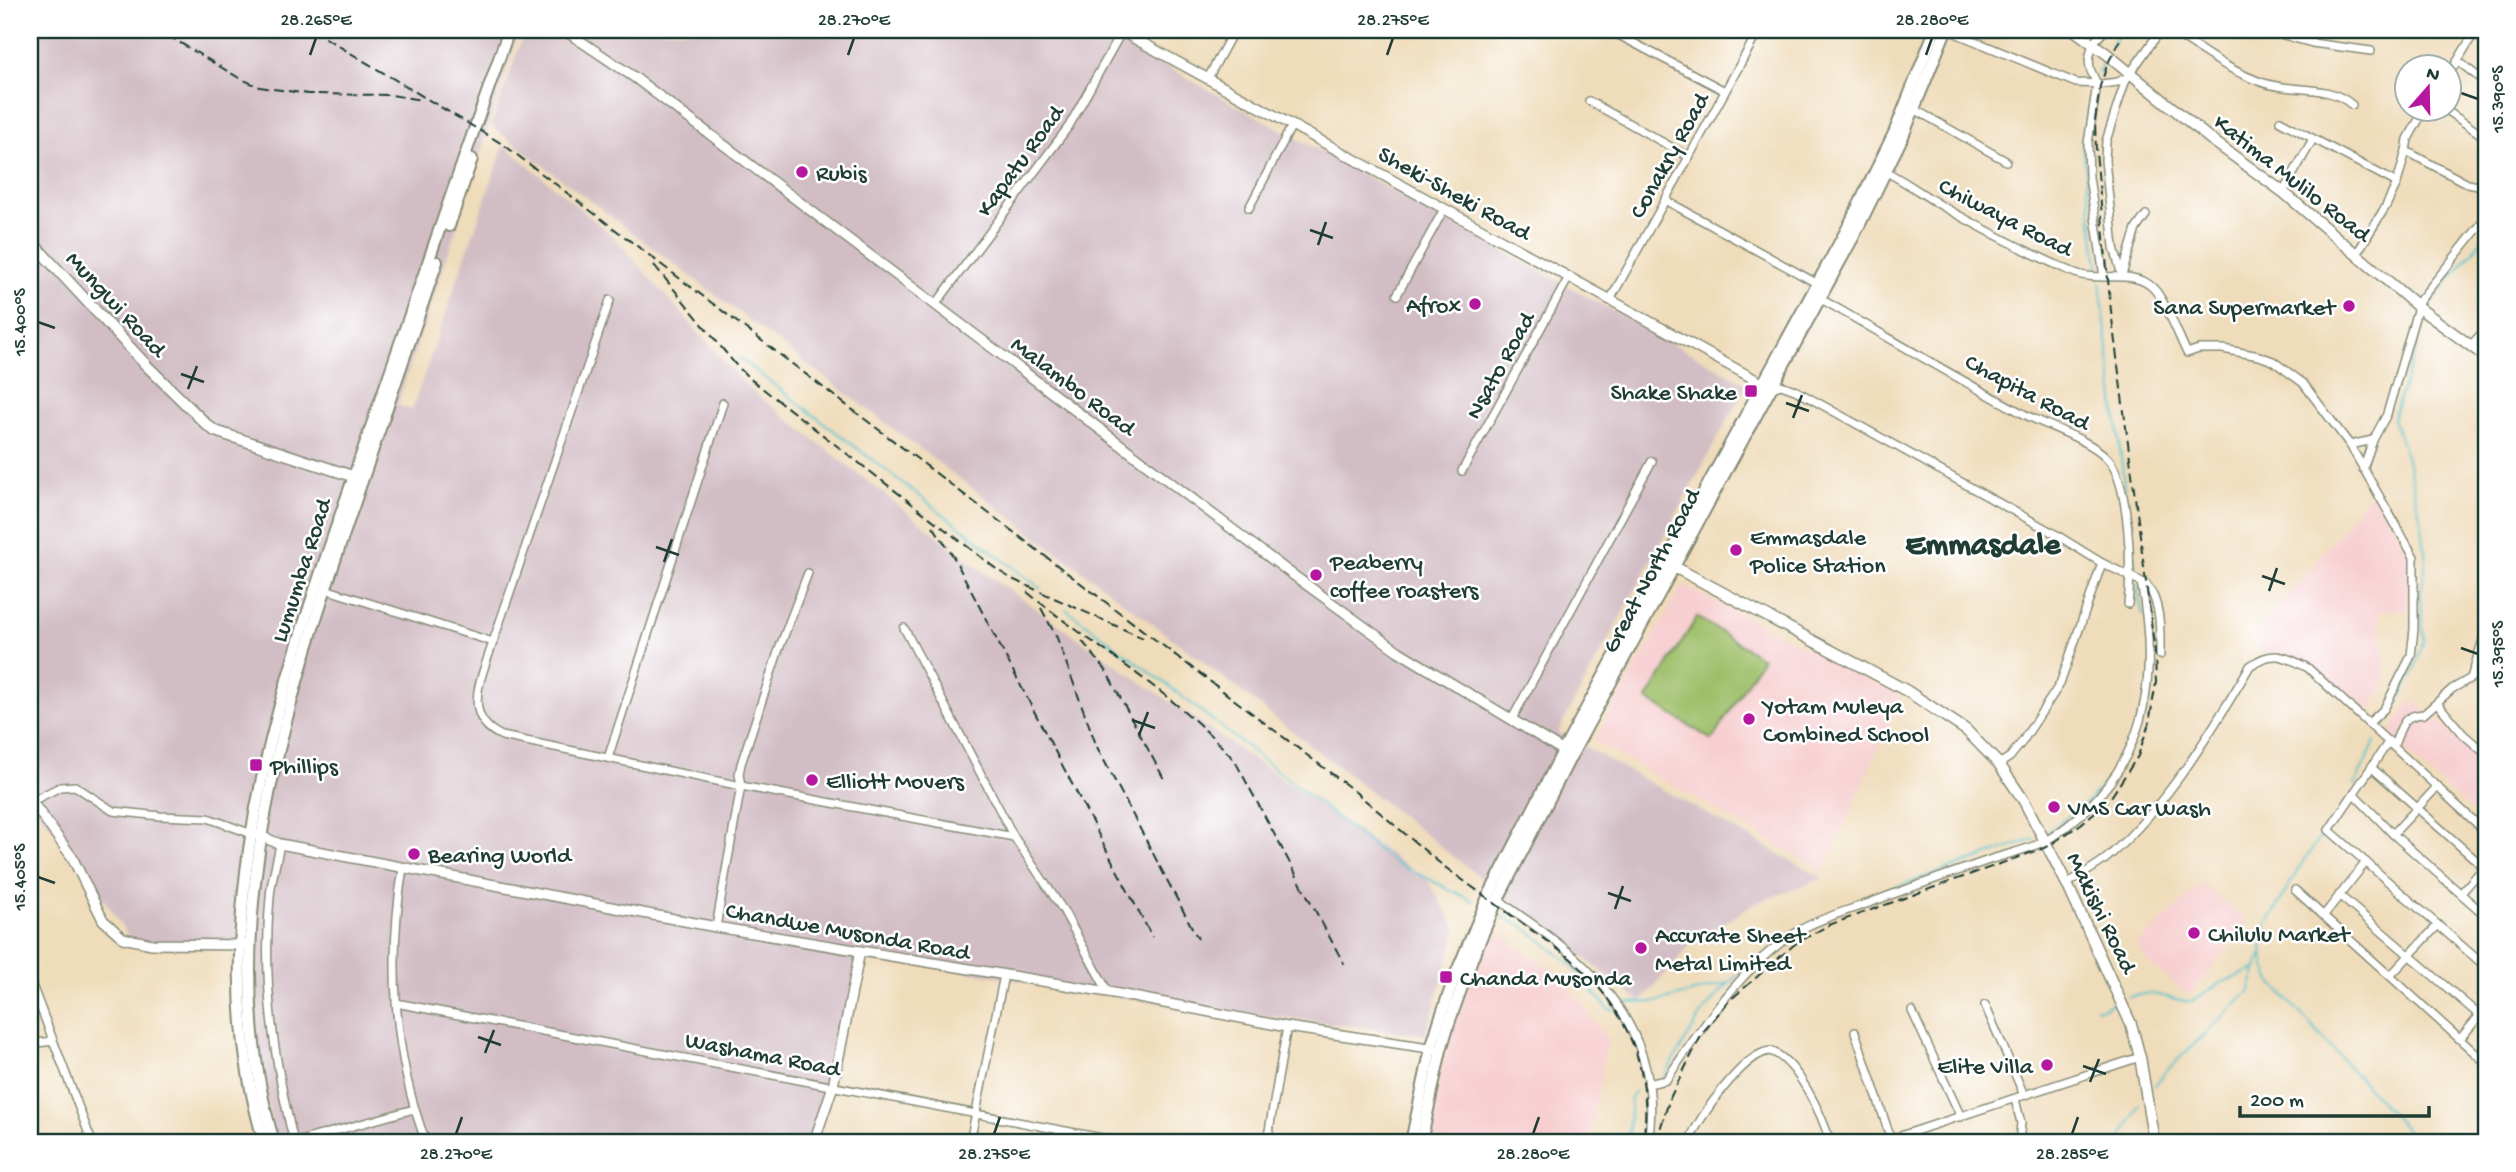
<svg xmlns="http://www.w3.org/2000/svg" width="2516" height="1172" viewBox="0 0 2516 1172" font-family="'Gochi Hand',sans-serif">
<rect width="100%" height="100%" fill="#fff"/>
<filter id="ink" filterUnits="userSpaceOnUse"><feTurbulence type="fractalNoise" baseFrequency=".0143" numOctaves="2"/><feDisplacementMap in="SourceGraphic" scale="14" xChannelSelector="R" yChannelSelector="G"/><feConvolveMatrix kernelMatrix="1 2 1 2 8 2 1 2 1" color-interpolation-filters="sRGB"/></filter>
<filter id="wash" filterUnits="userSpaceOnUse"><feTurbulence type="fractalNoise" baseFrequency=".00686" numOctaves="4" result="noise"/><feDisplacementMap in="SourceGraphic" scale="28" xChannelSelector="R" yChannelSelector="G"/><feGaussianBlur stdDeviation="1.57" result="paint"/><feColorMatrix in="noise" values="0 0 0 0 0 0 0 0 0 0 0 0 0 0 0 0 0 1.4 0 .05"/><feComposite in="paint" operator="in"/></filter>
<g filter="url(#wash)">
<rect width="100%" height="100%" fill="#efdcba"/>
<g fill="#f7cfd0">
<path d="M 2372,492 L 2412,558 L 2407,609 L 2379,610 L 2387,682 L 2369,711 L 2300,659 L 2277,651 L 2265,652 L 2252,641 Z"/>
<path d="M 1683,585 L 1901,697 L 1824,871 L 1594,741 Z"/>
<path d="M 2412,700 L 2486,761 L 2486,824 L 2393,741 L 2391,730 Z"/>
<path d="M 2202,884 L 2248,922 L 2190,995 L 2149,964 L 2137,945 Z"/>
<path d="M 1488,925 L 1565,980 L 1608,1040 L 1588,1142 L 1427,1142 L 1447,1045 Z"/>
</g>
<g fill="#d2bdc5">
<path d="M 30,30 L 519,30 L 460,218 L 397,405 L 412,410 L 504,145 L 613,236 L 747,387 L 986,574 L 1428,881 L 1457,929 L 1426,1035 L 1109,996 L 860,953 L 817,1142 L 276,1142 L 249,1019 L 252,895 L 245,949 L 159,948 L 128,936 L 78,859 L 30,801 Z"/>
<path d="M 525,30 L 1099,30 L 1747,384 L 1558,732 L 1823,878 L 1751,905 L 1690,945 L 1641,1002 L 1202,661 L 491,126 Z"/>
</g>
<path fill="#9dbf69" stroke="#5e7e4e" stroke-width="2" d="M 1697,617 L 1762,658 L 1712,740 L 1647,699 Z"/>
<g fill="none" stroke-linecap="round" stroke-linejoin="round">
<g stroke="#55c2cd" stroke-width="2">
<path d="M 2111,46 L 2120,30"/>
<path d="M 2098,73 L 2104,60"/>
<path d="M 2092,89 L 2082,142 L 2099,273"/>
<path d="M 2100,282 L 2125,491"/>
<path d="M 2428,310 L 2437,295 L 2486,235"/>
<path d="M 739,358 L 1040,588"/>
<path d="M 2132,545 L 2136,572"/>
<path d="M 2137,585 L 2143,616"/>
<path d="M 1066,609 L 1170,687 L 1382,853 L 1396,863 L 1473,901"/>
<path d="M 2382,731 L 2413,673 L 2424,639 L 2420,599 L 2426,560 L 2422,525 L 2407,459 L 2393,419 L 2425,318"/>
<path d="M 2355,785 L 2375,742"/>
<path d="M 2325,831 L 2299,868 L 2266,926 L 2262,950 L 2265,967 L 2270,980 L 2417,1142"/>
<path d="M 2048,832 L 2090,800 L 2109,777"/>
<path d="M 1842,908 L 1884,891 L 2035,839"/>
<path d="M 1499,915 L 1523,926 L 1570,963 L 1608,1009 L 1614,1010"/>
<path d="M 2127,997 L 2149,993 L 2190,1002 L 2223,982 L 2256,969"/>
<path d="M 1626,1003 L 1656,1002 L 1729,983 L 1754,961"/>
<path d="M 2096,1008 L 2103,1008 L 2114,1002"/>
<path d="M 1664,1076 L 1705,1009 L 1728,984"/>
<path d="M 2155,1085 L 2166,1071 L 2249,992 L 2262,953"/>
<path d="M 1628,1142 L 1631,1097 L 1635,1092"/>
<path d="M 2119,1142 L 2140,1104"/>
</g>
</g>
</g>
<g filter="url(#ink)">
<g fill="none" stroke-linecap="round" stroke-linejoin="round">
<defs>
<g id="minor">
<path d="M 1609,30 L 1725,91"/>
<path d="M 1948,30 L 2076,83 L 2101,84 L 2118,82 L 2128,77"/>
<path d="M 2170,30 C 2200,49 2230,72 2264,83 C 2293,93 2327,83 2352,105"/>
<path d="M 2266,30 L 2312,43 L 2371,51"/>
<path d="M 2458,61 L 2486,83"/>
<path d="M 2450,73 L 2476,30"/>
<path d="M 1208,78 L 1234,30"/>
<path d="M 1589,101 L 1689,157"/>
<path d="M 2443,108 L 2486,138"/>
<path d="M 1914,109 L 2006,161"/>
<path d="M 2280,121 L 2397,183"/>
<path d="M 2406,151 L 2468,184 L 2478,186 L 2486,179"/>
<path d="M 1883,170 C 1903,180 1922,194 1942,206 C 1985,230 2030,254 2075,273 C 2100,283 2130,268 2152,287 C 2164,297 2179,337 2187,353 L 2199,349 L 2223,349 L 2259,356 L 2273,361 L 2303,383 L 2350,445 L 2414,557 L 2414,629 L 2411,656 L 2384,709 L 2369,723"/>
<path d="M 2283,192 L 2313,139"/>
<path d="M 1665,200 L 1818,284"/>
<path d="M 1249,208 L 1292,125"/>
<path d="M 2357,253 L 2386,206 L 2397,183 L 2406,151 L 2408,139 L 2425,108"/>
<path d="M 2122,275 L 2136,229 L 2146,215"/>
<path d="M 2122,276 L 2114,247 L 2105,160 L 2106,141 L 2126,79 L 2161,30"/>
<path d="M 2104,277 L 2089,177 L 2088,143 L 2097,84 L 2090,69 L 2089,59 L 2093,43 L 2105,30"/>
<path d="M 1397,295 L 1444,209"/>
<path d="M 1821,299 C 1888,337 1954,377 2022,413 C 2044,425 2091,440 2107,458 C 2130,481 2132,572 2128,604"/>
<path d="M 1610,300 L 1759,30"/>
<path d="M 936,304 L 1069,126 L 1122,31"/>
<path d="M 2416,305 L 2486,218"/>
<path d="M 2470,346 L 2486,329"/>
<path d="M 1772,388 L 1781,385 L 1795,390 L 2055,534 L 2102,563 L 2146,584 C 2162,603 2160,632 2160,655"/>
<path d="M 2350,445 L 2373,440 L 2387,414 L 2418,307"/>
<path d="M 2363,469 L 2373,440"/>
<path d="M 1462,471 L 1569,277"/>
<path d="M 325,589 L 493,642 L 610,300"/>
<path d="M 904,628 L 1014,837"/>
<path d="M 493,642 C 483,675 459,717 502,736 L 741,786 L 1014,837 L 1063,910 L 1108,992"/>
<path d="M 2437,703 L 2463,734 L 2486,754"/>
<path d="M 1512,719 L 1652,461"/>
<path d="M 2389,741 L 2329,830 L 2486,967"/>
<path d="M 2394,745 C 2402,727 2401,715 2424,714 L 2452,689 L 2471,678 L 2486,630"/>
<path d="M 608,758 L 723,403"/>
<path d="M 1999,764 L 2010,757 L 2022,742 L 2060,684 L 2102,563"/>
<path d="M 2371,767 L 2486,869"/>
<path d="M 2354,794 L 2393,834 L 2486,916"/>
<path d="M 32,801 L 60,787 L 75,786 L 113,811 L 160,816 L 208,818 L 252,834"/>
<path d="M 2393,834 L 2438,786"/>
<path d="M 280,844 C 277,862 271,880 270,897 C 262,981 274,1061 294,1142"/>
<path d="M 403,868 C 388,958 393,1056 426,1142"/>
<path d="M 2067,884 C 2080,875 2096,867 2108,857 C 2168,804 2210,734 2250,666 C 2272,649 2285,656 2308,668 L 2486,832"/>
<path d="M 2295,890 L 2486,1063"/>
<path d="M 2462,892 L 2486,865"/>
<path d="M 2339,895 L 2486,1021"/>
<path d="M 1498,899 C 1513,911 1530,922 1546,934 C 1615,985 1663,1052 1648,1142"/>
<path d="M 2324,915 L 2366,862"/>
<path d="M 716,927 L 741,786 L 739,774 L 741,764 L 779,649 L 808,573"/>
<path d="M 2391,975 L 2438,925"/>
<path d="M 30,980 L 92,1142"/>
<path d="M 396,1003 L 1123,1142"/>
<path d="M 1985,1005 L 2024,1095"/>
<path d="M 1912,1011 L 1961,1117"/>
<path d="M 1855,1032 L 1891,1139"/>
<path d="M 2460,1039 L 2486,1008"/>
<path d="M 30,1044 L 53,1041"/>
<path d="M 1648,1084 L 1666,1080 C 1703,1027 1743,963 1800,930 C 1821,918 1846,911 1869,903 C 1909,888 1949,874 1989,860 C 2007,854 2028,850 2045,841 C 2060,833 2075,820 2087,809 C 2151,746 2157,667 2141,582"/>
<path d="M 2015,1099 L 2021,1123 L 2019,1142"/>
<path d="M 296,1142 L 414,1109"/>
<path d="M 970,1142 L 1004,975"/>
<path d="M 1267,1142 L 1287,1027"/>
<path d="M 1689,1142 C 1698,1118 1744,1053 1770,1051 C 1797,1059 1823,1117 1830,1142"/>
<path d="M 1882,1142 L 2140,1057"/>
</g>
<g id="tertiary">
<path d="M 564,30 L 634,77 L 1289,572 L 1398,651 L 1567,753"/>
<path d="M 1119,30 L 1767,386"/>
<path d="M 30,799 L 72,857 L 103,920 L 123,938 L 152,944 L 247,945"/>
<path d="M 255,834 L 280,844 L 716,927 L 1108,992 L 1287,1027 L 1436,1049"/>
<path d="M 814,1142 L 833,1086 L 860,951"/>
</g>
<g id="secondary">
<path d="M 2074,30 L 2107,54 L 2209,138 L 2283,192 L 2423,311 L 2486,357"/>
<path d="M 30,240 L 147,366 L 207,425 L 215,431 L 358,478"/>
<path d="M 1667,563 L 1907,691 L 1966,730 L 1999,764 L 2024,801 L 2067,884 L 2131,1024 L 2140,1057 L 2154,1142"/>
</g>
<g id="primary">
<path d="M 449,226 L 472,159"/>
<path d="M 264,1142 C 193,905 293,653 370,430 C 416,297 462,163 509,30"/>
<path d="M 274,1142 C 212,937 281,718 348,522 C 377,435 408,349 437,262"/>
<path d="M 1411,1142 L 1431,1048 L 1440,1019 L 1455,976 L 1488,897 L 1563,751 L 1848,227 L 1894,133 L 1935,30"/>
<path d="M 1421,1142 L 1441,1050 L 1449,1023 L 1472,959 L 1496,903 L 1571,756 L 1855,234 L 1903,136 L 1946,30"/>
</g>
</defs>
<use href="#minor" stroke="#878c77" stroke-width="10"/>
<use href="#tertiary" stroke="#878c77" stroke-width="12"/>
<use href="#secondary" stroke="#878c77" stroke-width="13"/>
<use href="#primary" stroke="#878c77" stroke-width="14"/>
<use href="#minor" stroke="#fff" stroke-width="7"/>
<use href="#tertiary" stroke="#fff" stroke-width="9"/>
<use href="#secondary" stroke="#fff" stroke-width="10"/>
<use href="#primary" stroke="#fff" stroke-width="10"/>
<g stroke="#1f3d34" stroke-width="2" stroke-dasharray="10 5" stroke-linecap="butt">
<path d="M 312,30 L 504,145 L 1353,790 L 1442,865 L 1570,958 C 1625,1007 1654,1067 1643,1142"/>
<path d="M 167,35 L 239,78 L 260,87 L 308,94 L 391,95 L 422,100"/>
<path d="M 654,265 L 735,364 L 749,378 L 999,571 L 1012,579 L 1143,638"/>
<path d="M 933,526 L 953,556 L 1152,937"/>
<path d="M 1027,592 C 1095,648 1176,693 1235,761 L 1344,964"/>
<path d="M 1041,608 L 1057,638 L 1097,747 L 1198,939"/>
<path d="M 1082,641 L 1105,669 L 1164,779"/>
<path d="M 1656,1142 L 1670,1098 L 1703,1032 L 1729,1001 L 1795,944 L 1829,925 L 2047,847 L 2081,824 L 2109,800 L 2138,756 L 2149,723 L 2156,683 L 2155,652 L 2111,311 L 2096,152 L 2095,120 L 2100,86 L 2108,63 L 2125,30"/>
</g>
</g>
</g>
<path fill="none" stroke="#1f3d34" stroke-width="2.5" d="M 310,55 L 316,38M 848,55 L 854,38M 1387,55 L 1393,38M 1926,55 L 1932,38M 2461,93 L 2478,99M 1310,230 L 1333,238M 1318,245 L 1326,222M 38,322 L 55,328M 181,374 L 204,382M 188,389 L 197,366M 1786,403 L 1809,411M 1793,418 L 1802,395M 656,547 L 679,555M 664,562 L 672,539M 2262,576 L 2285,584M 2269,591 L 2277,568M 2461,648 L 2478,654M 1132,720 L 1155,728M 1139,735 L 1148,712M 38,877 L 55,883M 1608,893 L 1631,901M 1615,909 L 1623,886M 478,1037 L 501,1045M 485,1053 L 494,1030M 2083,1066 L 2106,1074M 2090,1082 L 2099,1059M 456,1134 L 462,1117M 994,1134 L 1000,1117M 1533,1134 L 1539,1117M 2072,1134 L 2078,1117"/>
<g fill="#b5179e" stroke="#fff" stroke-width="2.5">
<circle cx="802" cy="172" r="7"/>
<circle cx="1475" cy="304" r="7"/>
<circle cx="2349" cy="306" r="7"/>
<rect x="1744" y="384" width="14" height="14" rx="3.5"/>
<circle cx="1736" cy="550" r="7"/>
<circle cx="1316" cy="575" r="7"/>
<circle cx="1749" cy="719" r="7"/>
<rect x="249" y="758" width="14" height="14" rx="3.5"/>
<circle cx="812" cy="780" r="7"/>
<circle cx="2054" cy="807" r="7"/>
<circle cx="414" cy="854" r="7"/>
<circle cx="2194" cy="933" r="7"/>
<circle cx="1641" cy="948" r="7"/>
<rect x="1439" y="970" width="14" height="14" rx="3.5"/>
<circle cx="2047" cy="1065" r="7"/>
</g>
<g text-anchor="middle" stroke-width="5" stroke-linejoin="round" paint-order="stroke">
<g font-size="24" fill="#1f3d34" stroke="#fff">
<text transform="translate(1668 155) rotate(-61)" y="8">Conakry Road</text>
<text transform="translate(1019 160) rotate(-54)" y="8">Kapatu Road</text>
<text transform="translate(2293 177) rotate(38)" y="8">Katima Mulilo Road</text>
<text transform="translate(1455 192) rotate(29)" y="8">Sheki-Sheki Road</text>
<text transform="translate(2006 216) rotate(27)" y="8">Chiwaya Road</text>
<text transform="translate(117 303) rotate(47)" y="8">Mungwi Road</text>
<text transform="translate(1499 365) rotate(-61)" y="8">Nsato Road</text>
<text transform="translate(1074 385) rotate(37)" y="8">Malambo Road</text>
<text transform="translate(2028 391) rotate(28)" y="8">Chapita Road</text>
<text transform="translate(300 570) rotate(-72)" y="8">Lumumba Road</text>
<text transform="translate(1650 570) rotate(-62)" y="8">Great North Road</text>
<text transform="translate(2103 912) rotate(64)" y="8">Makishi Road</text>
<text transform="translate(848 930) rotate(10)" y="8">Chandwe Musonda Road</text>
<text transform="translate(763 1053) rotate(11)" y="8">Washama Road</text>
</g>
<g font-size="24" fill="#1f3d34" stroke="#fff" text-anchor="start">
<text x="816" y="180">Rubis</text>
<text x="1461" y="312" text-anchor="end">Afrox</text>
<text x="2335" y="314" text-anchor="end">Sana Supermarket</text>
<text x="1737" y="399" text-anchor="end">Shake Shake</text>
<text x="1750" y="544">Emmasdale<tspan x="1750" dy="28">Police Station</tspan></text>
<text x="1330" y="569">Peaberry<tspan x="1330" dy="28">coffee roasters</tspan></text>
<text x="1763" y="713">Yotam Muleya<tspan x="1763" dy="28">Combined School</tspan></text>
<text x="270" y="773">Phillips</text>
<text x="826" y="788">Elliott Movers</text>
<text x="2068" y="815">VMS Car Wash</text>
<text x="428" y="862">Bearing World</text>
<text x="2208" y="941">Chilulu Market</text>
<text x="1655" y="942">Accurate Sheet<tspan x="1655" dy="28">Metal Limited</tspan></text>
<text x="1460" y="985">Chanda Musonda</text>
<text x="2033" y="1073" text-anchor="end">Elite Villa</text>
</g>
<g font-size="32" font-weight="bold" fill="#1f3d34" stroke="#fff">
<text x="1983" y="553">Emmasdale</text>
</g>
</g>
<rect width="2516" height="1172" fill="none" stroke="#fff" stroke-width="77"/>
<g transform="translate(2428 88) rotate(20)"><circle r="33" fill="#ffffff" stroke="#a5b1ae" stroke-width="2"/>
<path d="M0-5L12 26L0 18L-12 26Z" fill="#b5179e"/>
<text y="-10" font-size="19" font-weight="bold" text-anchor="middle" fill="#1f3d34">N</text>
</g>
<path d="M2240 1106v10h189v-10" fill="none" stroke="#1f3d34" stroke-width="3.5"/>
<text x="2250" y="1106" font-size="21" fill="#1f3d34" stroke="#ffffff" stroke-width="5" paint-order="stroke">200 m</text>
<rect x="38" y="38" width="2440" height="1096" fill="none" stroke="#1f3d34" stroke-width="2.5"/>
<g font-size="18" text-anchor="middle" fill="#1f3d34">
<text x="316" y="25">28.265°E</text>
<text x="854" y="25">28.270°E</text>
<text x="1393" y="25">28.275°E</text>
<text x="1932" y="25">28.280°E</text>
<text transform="translate(2497 99) rotate(-90)" y="6">15.390°S</text>
<text transform="translate(19 322) rotate(-90)" y="6">15.400°S</text>
<text transform="translate(2497 654) rotate(-90)" y="6">15.395°S</text>
<text transform="translate(19 877) rotate(-90)" y="6">15.405°S</text>
<text x="456" y="1159">28.270°E</text>
<text x="994" y="1159">28.275°E</text>
<text x="1533" y="1159">28.280°E</text>
<text x="2072" y="1159">28.285°E</text>
</g>
</svg>
